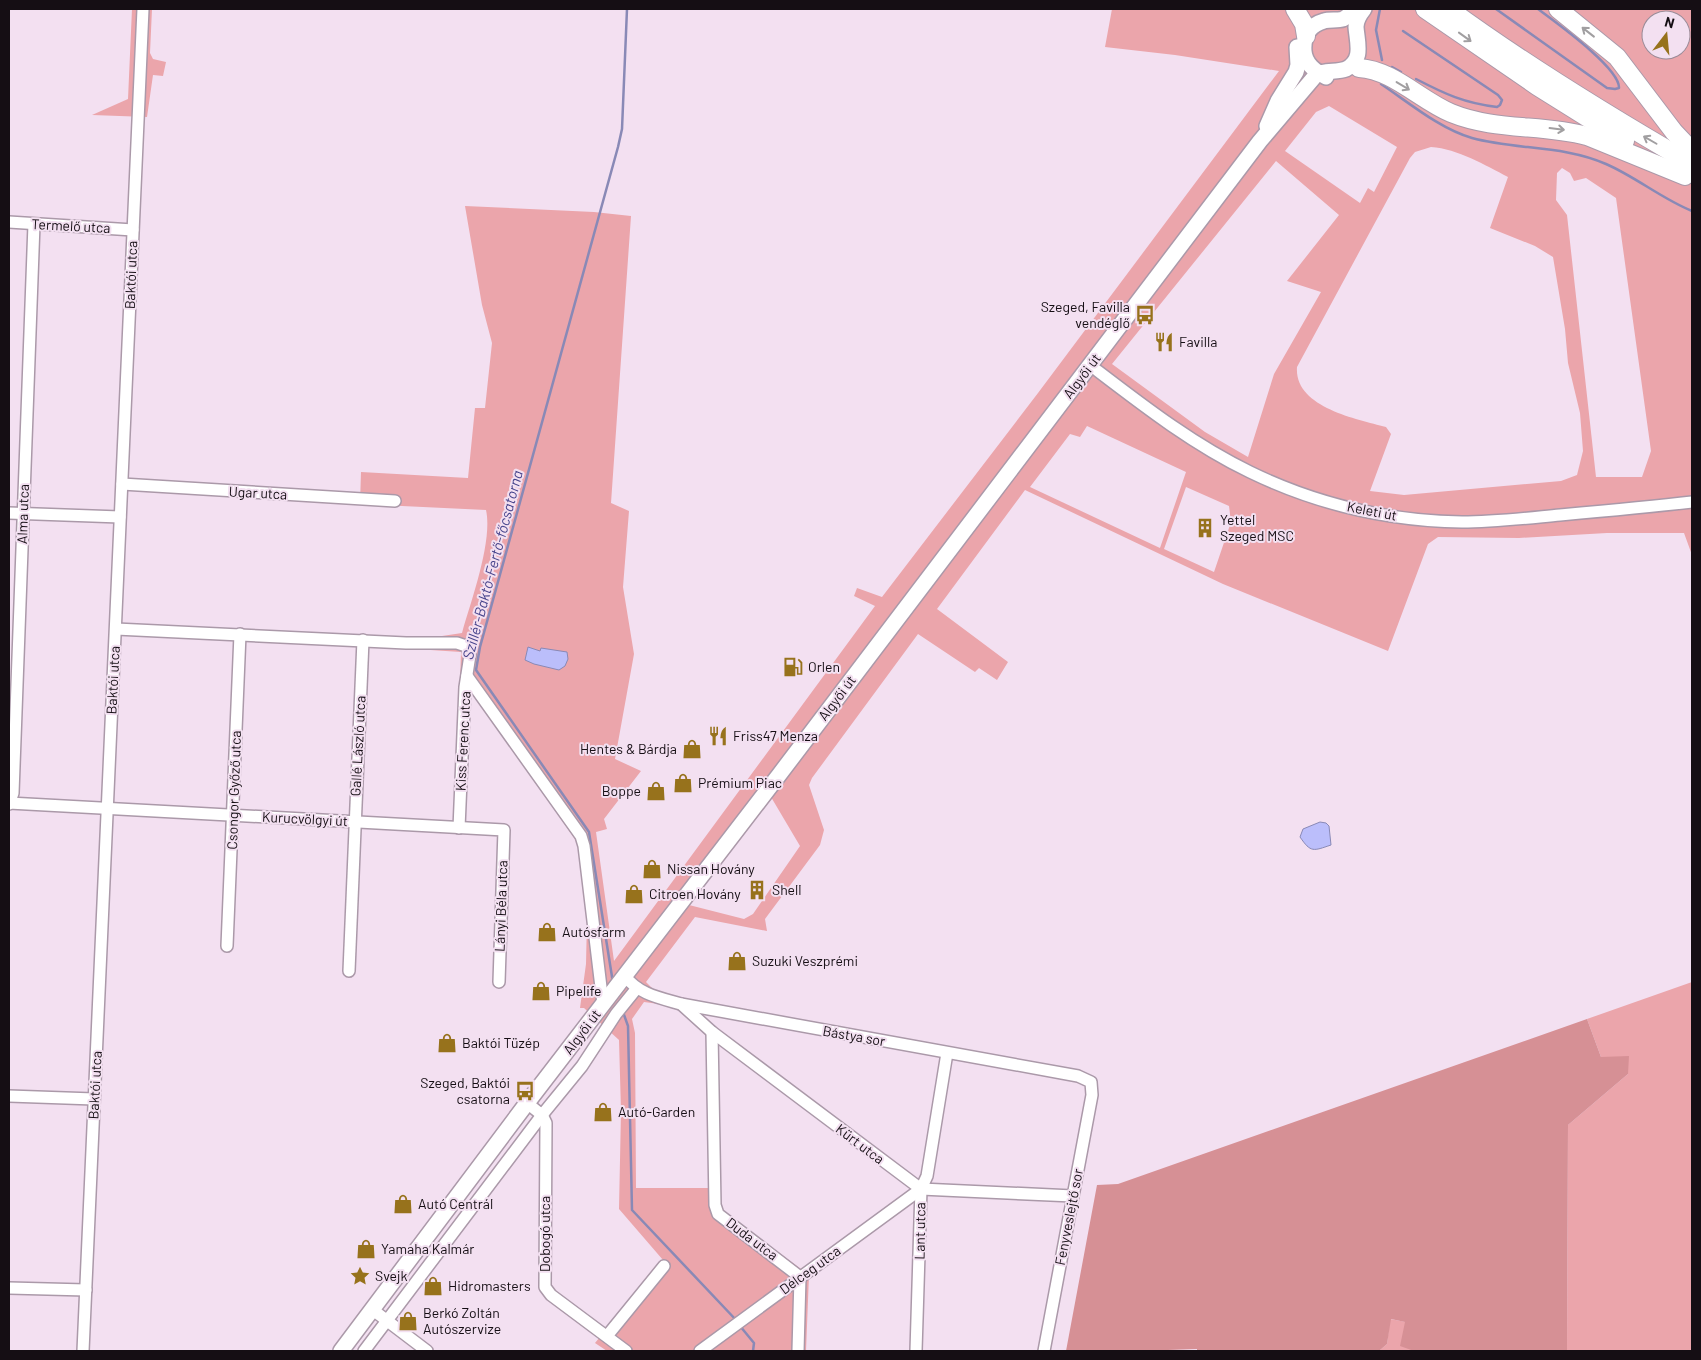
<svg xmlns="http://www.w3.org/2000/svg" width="1701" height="1360" viewBox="0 0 1701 1360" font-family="Barlow,sans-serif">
<rect width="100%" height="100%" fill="#f3e0f1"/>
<g fill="#eba5ab" fill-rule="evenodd">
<path d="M 132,9 L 152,9 L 150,53 L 153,59 L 166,62 L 163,76 L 153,75 L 147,117 L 92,115 L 128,99 Z"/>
<path d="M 1112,9 L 1692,9 L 1692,555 L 1684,533 L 1607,533 L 1519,538 L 1438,537 L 1428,544 L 1388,651 L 1223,584 L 1025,490 L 937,609 L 1008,662 L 997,680 L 979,668 L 975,672 L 918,634 L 812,778 L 809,785 L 824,830 L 820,845 L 765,919 L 767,931 L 695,917 L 646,982 L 652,988 L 659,1004 L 644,1002 L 632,1019 L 635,1033 L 636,1188 L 718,1188 L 719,1208 L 809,1275 L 806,1351 L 607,1351 L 595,1343 L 663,1260 L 619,1209 L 621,1111 L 619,1040 L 584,1008 L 580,1008 L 586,964 L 587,920 L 585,888 L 579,845 L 468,684 L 460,683 L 461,652 L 354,645 L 354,635 L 422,639 L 462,633 C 471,601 493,541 486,510 L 360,504 L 361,472 L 468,478 L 475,408 L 485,408 L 492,343 L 482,305 L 465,206 L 594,212 L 631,216 L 611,503 L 629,511 L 623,587 L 634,654 L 615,759 L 641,771 L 604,819 L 607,829 L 596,832 L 614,961 L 875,606 L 854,596 L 857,588 L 882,597 L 1038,393 L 1279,71 L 1175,55 L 1105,47 ZM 1651,20 L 1681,20 L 1681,50 L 1651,50 ZM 1329,106 L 1397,147 L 1374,192 L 1368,188 L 1360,203 L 1285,151 L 1316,112 ZM 1431,147 C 1458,149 1485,165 1508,177 L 1490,228 L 1535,246 L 1553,257 L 1565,329 L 1568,363 L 1580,413 L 1583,451 L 1577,475 L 1561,481 L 1404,495 L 1370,491 L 1391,434 L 1386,427 C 1356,419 1294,407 1297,367 L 1410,158 L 1415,152 ZM 1276,161 L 1339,215 L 1287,281 L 1321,292 L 1274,374 L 1248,457 L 1205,432 L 1112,364 ZM 1562,168 L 1570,173 L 1574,181 L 1586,178 L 1616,198 L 1651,451 L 1642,477 L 1596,477 L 1567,215 L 1556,200 L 1557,173 ZM 1087,426 L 1186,472 L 1160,548 L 1030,487 L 1070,434 L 1080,437 ZM 1186,487 L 1229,506 L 1231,522 L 1214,572 L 1164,549 ZM 771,797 L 800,846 L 753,914 L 744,919 L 689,905 Z"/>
<path d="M 1692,982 L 1692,1351 L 1567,1351 L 1568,1125 L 1628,1074 L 1601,1057 L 1587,1019 Z"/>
<path d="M 1390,1319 L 1406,1322 L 1414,1351 L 1379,1351 L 1387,1344 Z"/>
</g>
<path fill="#d69095" d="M 1587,1019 L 1601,1057 L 1629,1056 L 1628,1074 L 1568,1125 L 1567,1351 L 1414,1351 L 1400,1346 L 1405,1322 L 1391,1319 L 1387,1344 L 1379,1351 L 1197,1351 L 1197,1349 L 1168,1350 L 1168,1351 L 1066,1351 L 1097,1185 L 1118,1184 Z"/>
<g fill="#bbbefb" stroke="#8989b6">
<path d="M 528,647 L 540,651 L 541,648 L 567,652 L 568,659 L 565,666 L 559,670 L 534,664 L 525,660 Z"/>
<path d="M 1320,822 L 1326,823 L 1329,826 L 1331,845 C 1313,851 1311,853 1300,837 L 1303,829 Z"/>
</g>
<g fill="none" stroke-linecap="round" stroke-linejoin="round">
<g stroke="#8989b6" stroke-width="2.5">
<path d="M 1380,9 L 1376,30 L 1382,60"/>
<path d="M 1496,9 L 1607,88 L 1615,89 L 1619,88 C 1620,68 1555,22 1538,9"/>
<path d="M 1403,31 L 1498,95 L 1502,100 L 1500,105 L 1497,107 C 1464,103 1445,94 1416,79"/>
<path d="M 1392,67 L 1401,72"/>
<path d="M 1381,84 C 1408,102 1440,129 1472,138 C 1516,150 1563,145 1606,164 C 1636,177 1662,199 1692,211"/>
<path d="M 613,983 L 589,832 L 476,670 L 480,647 L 618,147 L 622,129 L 627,9"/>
<path d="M 623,1012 L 628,1026 L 632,1210 L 737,1321"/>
<path d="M 740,1326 L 754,1343 L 753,1351"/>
</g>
<defs>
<g id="minor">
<path d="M 9,222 L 133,230"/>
<path d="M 1090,365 C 1141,404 1192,444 1250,472 C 1316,504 1389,521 1462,522 C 1495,522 1528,518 1560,515 C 1604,511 1648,507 1692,502"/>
<path d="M 122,484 L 395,501"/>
<path d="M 9,513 L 120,517"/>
<path d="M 116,629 L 406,643 L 457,643 L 466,646 L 470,655 L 465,687 L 459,828"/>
<path d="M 467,676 L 581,836 L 584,846 L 603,1004"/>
<path d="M 9,803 L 504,830 L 499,982"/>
<path d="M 9,804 L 13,793 L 34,224"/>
<path d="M 227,946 L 240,634"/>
<path d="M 349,971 L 363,640"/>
<path d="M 625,976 C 638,994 660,998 681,1004 L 1078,1076 L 1091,1082 L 1092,1095 L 1044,1351"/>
<path d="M 681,1004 L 712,1032 L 921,1189 L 1073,1196"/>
<path d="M 712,1032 L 715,1205 L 718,1214 L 800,1277 L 798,1351"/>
<path d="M 9,1096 L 94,1099"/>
<path d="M 527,1103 L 542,1115 L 546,1123 L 545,1287 L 551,1295 L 626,1351"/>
<path d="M 9,1288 L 86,1290"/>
<path d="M 373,1310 L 427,1351"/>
<path d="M 607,1336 L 664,1266"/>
<path d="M 83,1351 L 143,9"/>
<path d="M 364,1351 L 542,1115 L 582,1066 L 616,1014 L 637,988"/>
<path d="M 700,1351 L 921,1189"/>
<path d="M 916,1351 L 921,1189 L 927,1176 L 947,1053"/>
</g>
<g id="major">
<path d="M 1326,77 C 1315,71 1305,64 1304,51 C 1303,37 1309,25 1324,21 C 1330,19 1337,21 1343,19 C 1348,17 1351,13 1355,9"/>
<path d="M 1267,126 L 1278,101 L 1296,72 L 1298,65 L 1297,47"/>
<path d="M 341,1351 L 527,1103 L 779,775 L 1260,141 L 1316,75 C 1325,69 1336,73 1346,69 C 1364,60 1357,42 1356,27 C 1356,20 1360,14 1364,9"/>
</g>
<g id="highway">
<path d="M 1295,9 L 1304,24 L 1306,36"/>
<path d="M 1425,9 L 1537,86 L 1625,141"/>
<path d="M 1449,9 C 1527,66 1609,116 1692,164"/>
<path d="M 1558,9 L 1617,57 L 1674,132 L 1692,151"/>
<path d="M 1359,68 C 1393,70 1420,100 1451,113 C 1495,131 1542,124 1587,136 L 1685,176"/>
</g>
</defs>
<use href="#minor" stroke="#ab99a9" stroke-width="14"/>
<use href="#major" stroke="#ab99a9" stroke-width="18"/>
<use href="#highway" stroke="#ab99a9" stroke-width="20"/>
<use href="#minor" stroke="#fff" stroke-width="11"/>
<use href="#major" stroke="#fff" stroke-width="15"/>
<use href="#highway" stroke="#fff" stroke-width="18"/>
</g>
<defs><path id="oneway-shaft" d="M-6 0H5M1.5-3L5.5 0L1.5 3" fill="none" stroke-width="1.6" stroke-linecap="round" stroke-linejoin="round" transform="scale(1.25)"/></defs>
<g stroke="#a19fa1">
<use href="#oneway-shaft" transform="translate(1588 32) rotate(-142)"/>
<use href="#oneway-shaft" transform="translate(1465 37) rotate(36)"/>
<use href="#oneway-shaft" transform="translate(1403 86) rotate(31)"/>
<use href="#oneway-shaft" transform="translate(1557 129) rotate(7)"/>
<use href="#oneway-shaft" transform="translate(1650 140) rotate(-150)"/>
</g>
<defs>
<symbol id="bus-bare" viewBox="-9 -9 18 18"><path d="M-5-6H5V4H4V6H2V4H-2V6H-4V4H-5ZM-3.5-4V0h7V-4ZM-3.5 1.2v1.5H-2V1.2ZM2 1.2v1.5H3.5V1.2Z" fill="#97721c" stroke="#f3e0f1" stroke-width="2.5" paint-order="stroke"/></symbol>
<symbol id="restaurant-bare" viewBox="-9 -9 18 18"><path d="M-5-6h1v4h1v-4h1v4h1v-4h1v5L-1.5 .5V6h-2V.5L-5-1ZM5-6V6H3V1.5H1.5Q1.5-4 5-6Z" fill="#97721c" stroke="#f3e0f1" stroke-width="2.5" paint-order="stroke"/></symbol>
<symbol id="building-bare" viewBox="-9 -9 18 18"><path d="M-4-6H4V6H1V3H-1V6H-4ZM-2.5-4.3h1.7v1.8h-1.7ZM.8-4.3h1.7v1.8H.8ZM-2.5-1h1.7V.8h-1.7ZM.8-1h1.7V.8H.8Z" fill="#97721c" stroke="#f3e0f1" stroke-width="2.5" paint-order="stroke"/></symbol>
<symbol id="fuel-bare" viewBox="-9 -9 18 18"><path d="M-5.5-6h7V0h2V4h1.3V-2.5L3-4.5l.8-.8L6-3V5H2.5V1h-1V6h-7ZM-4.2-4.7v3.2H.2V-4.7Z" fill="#97721c" stroke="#f3e0f1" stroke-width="2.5" paint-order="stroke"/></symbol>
<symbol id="shop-bare" viewBox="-9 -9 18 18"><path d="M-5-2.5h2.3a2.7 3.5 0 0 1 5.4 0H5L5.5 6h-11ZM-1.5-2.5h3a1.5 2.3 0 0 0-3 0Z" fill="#97721c" stroke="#f3e0f1" stroke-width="2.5" paint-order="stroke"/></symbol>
<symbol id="sight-bare" viewBox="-9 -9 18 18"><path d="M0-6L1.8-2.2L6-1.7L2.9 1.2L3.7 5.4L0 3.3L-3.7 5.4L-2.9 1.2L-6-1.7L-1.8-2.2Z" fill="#97721c" stroke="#f3e0f1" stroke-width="2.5" paint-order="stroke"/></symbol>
</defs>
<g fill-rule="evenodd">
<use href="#bus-bare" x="1131" y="301" width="28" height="28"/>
<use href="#restaurant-bare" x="1150" y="328" width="28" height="28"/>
<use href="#building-bare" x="1191" y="514" width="28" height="28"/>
<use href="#fuel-bare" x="779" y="653" width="28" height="28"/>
<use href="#restaurant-bare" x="704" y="722" width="28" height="28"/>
<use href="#shop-bare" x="678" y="735" width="28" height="28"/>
<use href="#shop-bare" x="669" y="769" width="28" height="28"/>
<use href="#shop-bare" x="642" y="777" width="28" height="28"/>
<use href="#shop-bare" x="638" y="855" width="28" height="28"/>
<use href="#building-bare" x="743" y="876" width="28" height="28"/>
<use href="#shop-bare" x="620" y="880" width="28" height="28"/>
<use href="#shop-bare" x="533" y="918" width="28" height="28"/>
<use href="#shop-bare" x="723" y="947" width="28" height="28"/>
<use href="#shop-bare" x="527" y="977" width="28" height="28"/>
<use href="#shop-bare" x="433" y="1029" width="28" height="28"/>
<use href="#bus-bare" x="511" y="1077" width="28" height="28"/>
<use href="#shop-bare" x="589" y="1098" width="28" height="28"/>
<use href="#shop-bare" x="389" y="1190" width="28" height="28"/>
<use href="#shop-bare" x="352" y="1235" width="28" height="28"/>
<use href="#sight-bare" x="346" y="1262" width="28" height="28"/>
<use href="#shop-bare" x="419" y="1272" width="28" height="28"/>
<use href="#shop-bare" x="394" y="1307" width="28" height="28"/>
</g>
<g text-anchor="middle" stroke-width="4" stroke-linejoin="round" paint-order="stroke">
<g font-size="14" fill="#150e14" stroke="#f3e0f1">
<text transform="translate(71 226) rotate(3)" y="5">Termelő utca</text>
<text transform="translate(131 275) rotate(-88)" y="5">Baktói utca</text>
<text transform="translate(1082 376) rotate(-53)" y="5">Algyői út</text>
<text transform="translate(258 493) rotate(3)" y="5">Ugar utca</text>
<text transform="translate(1372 511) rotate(11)" y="5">Keleti út</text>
<text transform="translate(23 514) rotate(-88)" y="5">Alma utca</text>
<text transform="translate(113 680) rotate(-87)" y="5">Baktói utca</text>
<text transform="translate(837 698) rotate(-53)" y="5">Algyői út</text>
<text transform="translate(463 741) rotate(-87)" y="5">Kiss Ferenc utca</text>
<text transform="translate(358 746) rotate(-87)" y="5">Gallé László utca</text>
<text transform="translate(234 790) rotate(-88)" y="5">Csongor Győző utca</text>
<text transform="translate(305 819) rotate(3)" y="5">Kurucvölgyi út</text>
<text transform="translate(501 906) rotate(-88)" y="5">Lányi Béla utca</text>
<text transform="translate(582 1032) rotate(-53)" y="5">Algyői út</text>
<text transform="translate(854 1036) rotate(10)" y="5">Bástya sor</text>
<text transform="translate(95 1085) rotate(-87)" y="5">Baktói utca</text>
<text transform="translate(860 1144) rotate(37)" y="5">Kürt utca</text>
<text transform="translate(1069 1217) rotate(-79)" y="5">Fenyveslejtő sor</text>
<text transform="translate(920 1231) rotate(-89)" y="5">Lant utca</text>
<text transform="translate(545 1234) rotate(-90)" y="5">Dobogó utca</text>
<text transform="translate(752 1239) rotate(37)" y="5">Duda utca</text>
<text transform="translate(810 1270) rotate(-36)" y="5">Délceg utca</text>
</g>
<g font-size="14" fill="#150e14" stroke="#f3e0f1" text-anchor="start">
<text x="1130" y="312" text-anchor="end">Szeged, Favilla<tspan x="1130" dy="16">vendéglő</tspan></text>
<text x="1179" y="347">Favilla</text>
<text x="1220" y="525">Yettel<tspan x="1220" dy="16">Szeged MSC</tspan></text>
<text x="808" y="672">Orlen</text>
<text x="733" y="741">Friss47 Menza</text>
<text x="677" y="754" text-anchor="end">Hentes &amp; Bárdja</text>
<text x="698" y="788">Prémium Piac</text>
<text x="641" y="796" text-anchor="end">Boppe</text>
<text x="667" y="874">Nissan Hovány</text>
<text x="772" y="895">Shell</text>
<text x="649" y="899">Citroen Hovány</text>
<text x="562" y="937">Autósfarm</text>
<text x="752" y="966">Suzuki Veszprémi</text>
<text x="556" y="996">Pipelife</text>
<text x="462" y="1048">Baktói Tüzép</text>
<text x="510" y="1088" text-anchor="end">Szeged, Baktói<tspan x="510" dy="16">csatorna</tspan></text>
<text x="618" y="1117">Autó-Garden</text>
<text x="418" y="1209">Autó Centrál</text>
<text x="381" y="1254">Yamaha Kalmár</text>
<text x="375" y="1281">Svejk</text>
<text x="448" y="1291">Hidromasters</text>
<text x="423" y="1318">Berkó Zoltán<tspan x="423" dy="16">Autószervize</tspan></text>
</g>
<g font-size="15" font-style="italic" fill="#46438b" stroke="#f3e0f1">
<text transform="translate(493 565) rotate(-75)" y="5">Szillér-Baktó-Fertő-főcsatorna</text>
</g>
</g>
<rect width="1701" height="1360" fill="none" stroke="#150e14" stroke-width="20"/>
<g transform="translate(1666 35) rotate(16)"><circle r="24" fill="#f3e0f1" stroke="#9a8c99"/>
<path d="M0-4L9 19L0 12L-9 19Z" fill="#97721c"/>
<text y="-8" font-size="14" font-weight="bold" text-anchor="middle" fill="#150e14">N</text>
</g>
</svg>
